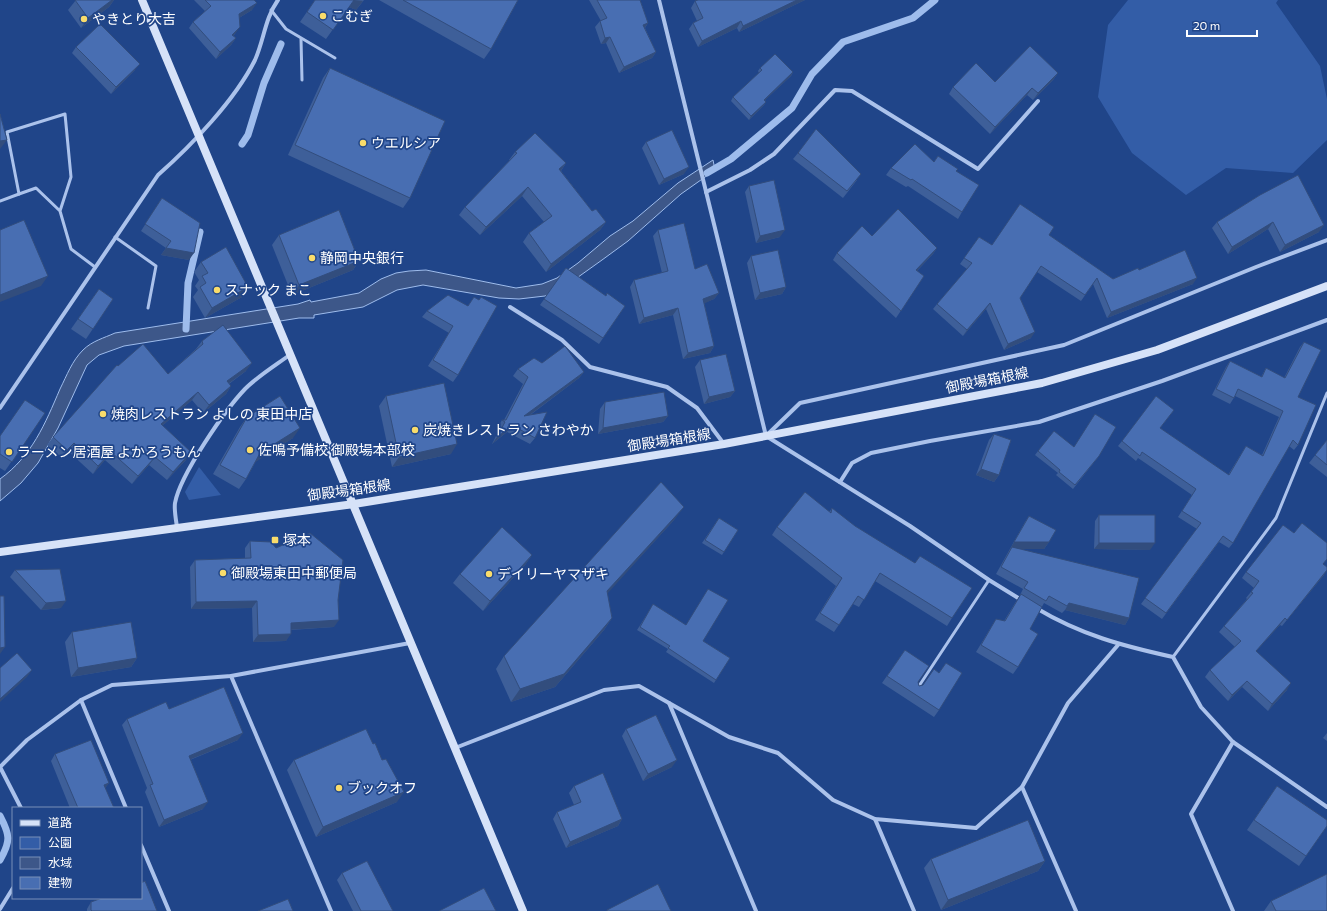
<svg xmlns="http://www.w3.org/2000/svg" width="1327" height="911" viewBox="0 0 1327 911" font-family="Commissioner,'Noto Sans JP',sans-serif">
<rect width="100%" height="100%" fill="#204589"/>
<g fill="#335da7">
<path d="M 1128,0 L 1278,0 L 1276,3 L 1320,66 L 1327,99 L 1327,140 L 1293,173 L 1226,168 L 1186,195 L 1132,153 L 1098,97 L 1108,25 Z"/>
<path d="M 199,467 L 221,495 L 189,500 L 185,492 Z"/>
</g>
<path fill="#3d5789" stroke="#9ebcec" d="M 713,160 L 715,170 L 681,194 L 628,241 L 602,260 L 560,290 L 545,296 L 519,299 L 499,298 L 423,285 L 397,290 L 363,307 L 314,315 L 314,318 L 299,318 L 124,346 L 99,355 L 87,365 L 58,428 L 38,463 L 21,483 L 0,501 L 0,479 C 32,456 45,424 60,389 C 67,375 72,361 83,350 C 92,341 104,338 115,333 L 298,304 L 310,300 L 311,302 L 359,293 L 381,279 L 396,273 L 409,271 L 426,270 L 516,288 L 542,284 L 557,278 L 578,263 L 610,236 L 633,221 L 678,183 Z"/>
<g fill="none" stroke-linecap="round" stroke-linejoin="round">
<g stroke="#9ebcec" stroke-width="7">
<path d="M 242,144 L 248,135 L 264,83 L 281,44"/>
<path d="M 707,173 L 731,159 L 792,108 L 812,74 L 843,42 L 913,18 L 935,0"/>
<path d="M 186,329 L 188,283 L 200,232"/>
<path d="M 0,816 C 10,835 11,841 0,860"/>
</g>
<g stroke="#abc2eb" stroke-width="3">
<path d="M 271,10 L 286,29 L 335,58"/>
<path d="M 301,39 L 302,80"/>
<path d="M 0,201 L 19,194"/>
<path d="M 60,211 L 36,188 L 19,194 L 7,132 L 65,114 L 71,177 L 60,211 L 71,249 L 95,267"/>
<path d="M 115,237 L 156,266 L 148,308"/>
<path d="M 1173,657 L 1276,518 L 1327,393"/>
<path d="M 917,689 L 989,580"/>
</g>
<g stroke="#abc2eb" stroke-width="4">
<path d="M 659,0 L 766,436 L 910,526 L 989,580 L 1023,601"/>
<path d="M 706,192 L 750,170 L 774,154 L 835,90 L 852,91 L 978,169 L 1038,101"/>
<path d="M 510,307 L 562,340 L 590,367 L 667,387 L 697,408 L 724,444"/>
<path d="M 0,408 L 158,175 C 192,145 235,100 255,60 C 264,40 265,18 278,0"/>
<path d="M 767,435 L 800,403 L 1064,345 L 1256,267 L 1327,240"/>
<path d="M 840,482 L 852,463 L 871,453 L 930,441 L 1039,422 L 1162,381 L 1327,320"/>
<path d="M 177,527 C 176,520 174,510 175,503 C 180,475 225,410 245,389 C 258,376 276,365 291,354"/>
<path d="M 1036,608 C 1081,635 1123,646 1173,657 L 1201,707 L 1233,742 L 1327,807"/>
<path d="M 231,676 L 331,911"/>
<path d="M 81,700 L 126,808"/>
<path d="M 669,703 L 756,911"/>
<path d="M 1233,742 L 1191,814 L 1233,911"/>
<path d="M 455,748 L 604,690 L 639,686 L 729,737 L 778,753 L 833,800 L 875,819 L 976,828 L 1022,787 L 1068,703 L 1118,645"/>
<path d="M 1022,787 L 1076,911"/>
<path d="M 21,808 L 0,767 L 27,740 L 81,700 L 112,685 L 231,676 L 410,643"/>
<path d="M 875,819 L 914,911"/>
<path d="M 141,845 L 169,911"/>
<path d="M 0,909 L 13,888"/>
</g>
<g stroke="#d6e2f8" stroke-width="8">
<path d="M 142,0 C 270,303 396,607 523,911"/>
<path d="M 0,552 L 354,504 L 724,444 L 1042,383 L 1157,350 L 1327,286"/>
</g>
</g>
<g fill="#3e5f99">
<path d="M 76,0 L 114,0 L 109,7 L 81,28 L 68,10 Z"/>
<path d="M 194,0 L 254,0 L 252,10 L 239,18 L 235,34 L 233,36 L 236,38 L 231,45 L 216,59 L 189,28 L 193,22 L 205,11 Z"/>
<path d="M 315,0 L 364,0 L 356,10 L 349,7 L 326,39 L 300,22 Z"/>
<path d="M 379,0 L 518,0 L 491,49 L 484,59 Z"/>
<path d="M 589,0 L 640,0 L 648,23 L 645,28 L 656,52 L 652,58 L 619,73 L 606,43 L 601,44 L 595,27 L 600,21 L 601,21 Z"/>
<path d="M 805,0 L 739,32 L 737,28 L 698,47 L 689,29 L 693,23 L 697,21 L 691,8 L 695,1 Z"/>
<path d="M 76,47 L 135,70 L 111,94 L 72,53 Z"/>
<path d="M 330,68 L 410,198 L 403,208 L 288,155 L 323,78 Z"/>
<path d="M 760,68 L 793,72 L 791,76 L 765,100 L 766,102 L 764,105 L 749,120 L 731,101 L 733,97 L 759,73 L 758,71 Z"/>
<path d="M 1058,73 L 1053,80 L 1033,100 L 1027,95 L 990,134 L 949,94 L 953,87 Z"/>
<path d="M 646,142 L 684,174 L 659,185 L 642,148 Z"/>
<path d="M 515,152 L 566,163 L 561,171 L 592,211 L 606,222 L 600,230 L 546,272 L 523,242 L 529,233 L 544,222 L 522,196 L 480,235 L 459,215 L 465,207 L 510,160 L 509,160 Z"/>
<path d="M 798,153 L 857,180 L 843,198 L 793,159 Z"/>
<path d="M 938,156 L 956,171 L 962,212 L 958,219 L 908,186 L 906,187 L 886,175 L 891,168 L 934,162 Z"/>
<path d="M 749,186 L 780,237 L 756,243 L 745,192 Z"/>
<path d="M 1260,195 L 1319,232 L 1280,252 L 1268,229 L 1228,254 L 1212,228 L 1217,222 Z"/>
<path d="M 162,198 L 189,260 L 161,255 L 166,248 L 141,231 Z"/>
<path d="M 658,230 L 695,269 L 719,293 L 714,299 L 704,303 L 714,346 L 710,353 L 683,359 L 673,315 L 639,324 L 630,287 L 634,280 L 662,273 L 653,236 Z"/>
<path d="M 279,235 L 359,261 L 353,270 L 292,295 L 272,245 Z"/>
<path d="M 1049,235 L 1113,279 L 1139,270 L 1193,284 L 1107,318 L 1093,284 L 1081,301 L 1037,272 L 1020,298 L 1031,338 L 1004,350 L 986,309 L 963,336 L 933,309 L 937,304 L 967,269 L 960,264 L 979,237 L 992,245 Z"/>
<path d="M 937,248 L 933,254 L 917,271 L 924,276 L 896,318 L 833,260 L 837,253 Z"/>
<path d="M 751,256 L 786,287 L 782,294 L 755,300 L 747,263 Z"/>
<path d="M 201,262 L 248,287 L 242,297 L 205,318 L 193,297 L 198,290 L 195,286 L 199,280 L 194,272 Z"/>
<path d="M 566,268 L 606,296 L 625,306 L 599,344 L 540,305 Z"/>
<path d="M 99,289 L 113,299 L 86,339 L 71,329 Z"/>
<path d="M 474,297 L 458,375 L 453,382 L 428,366 L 449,333 L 422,317 L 427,311 L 468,306 Z"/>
<path d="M 202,341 L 246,371 L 229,384 L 231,386 L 226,394 L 203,413 L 192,400 L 162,426 L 186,460 L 167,480 L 149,465 L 132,484 L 105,460 L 93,474 L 68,451 L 62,458 L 47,445 L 53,437 L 118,366 L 168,374 L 196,349 Z"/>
<path d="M 1304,342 L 1298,397 L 1298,445 L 1294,450 L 1289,446 L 1233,543 L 1229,548 L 1219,542 L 1162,619 L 1141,604 L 1197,529 L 1178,517 L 1192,495 L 1138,458 L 1136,461 L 1118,446 L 1122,441 L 1174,410 L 1160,428 L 1228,475 L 1246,446 L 1262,455 L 1279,417 L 1235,396 L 1230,404 L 1212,395 L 1226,367 L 1230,361 L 1261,377 L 1266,368 L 1284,378 L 1300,347 Z"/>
<path d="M 700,360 L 735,391 L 730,397 L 704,404 L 695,367 Z"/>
<path d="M 542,363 L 584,372 L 579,378 L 529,416 L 535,438 L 530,444 L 507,432 L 492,444 L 500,428 L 498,427 L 502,420 L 504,420 L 523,384 L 513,376 L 518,369 Z"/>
<path d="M 386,396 L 451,454 L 392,467 L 379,406 Z"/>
<path d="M 605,402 L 668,416 L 663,422 L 598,434 L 600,409 Z"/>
<path d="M 45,413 L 5,471 L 0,468 L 0,436 Z"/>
<path d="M 247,417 L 293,438 L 256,461 L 246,479 L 239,489 L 213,474 L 240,427 Z"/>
<path d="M 994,434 L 999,475 L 994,482 L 976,475 L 989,440 Z"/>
<path d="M 1327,440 L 1327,477 L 1309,463 Z"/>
<path d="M 1074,447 L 1099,456 L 1073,489 L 1056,475 L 1058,473 L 1035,455 L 1038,451 Z"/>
<path d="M 832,508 L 952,618 L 947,626 L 875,581 L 859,607 L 853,604 L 834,632 L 815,620 L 836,586 L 772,535 L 777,527 L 830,511 Z"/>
<path d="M 1099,515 L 1150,550 L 1094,549 L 1095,521 Z"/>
<path d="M 1029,516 L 1049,542 L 1044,549 L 1022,549 L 1129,618 L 1125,625 L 1065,610 L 1062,613 L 1044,603 L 1030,629 L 1018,667 L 1013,674 L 976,652 L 996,619 L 1004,621 L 1020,595 L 1023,589 L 996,574 L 1025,522 Z"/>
<path d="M 719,518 L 738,530 L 722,555 L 702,543 Z"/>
<path d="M 675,519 L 607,593 L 612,618 L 604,630 L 555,687 L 511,702 L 496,669 L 504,656 Z"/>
<path d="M 250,541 L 334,627 L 291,630 L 286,641 L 253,642 L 252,608 L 191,609 L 190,567 L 195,560 L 245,558 L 245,548 Z"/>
<path d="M 532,555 L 525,565 L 483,611 L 453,583 L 460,574 Z"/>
<path d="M 1323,564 L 1324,575 L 1282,626 L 1280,625 L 1256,651 L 1287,690 L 1268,711 L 1242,687 L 1228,701 L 1205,677 L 1210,670 L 1235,647 L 1219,632 L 1224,626 L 1247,599 L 1246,598 L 1254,588 L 1242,578 L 1246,572 Z"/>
<path d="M 15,570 L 61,608 L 41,610 L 10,577 Z"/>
<path d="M 651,608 L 730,658 L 714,683 L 666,652 L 668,649 L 637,630 Z"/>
<path d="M 72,632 L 137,658 L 131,667 L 71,677 L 65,642 Z"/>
<path d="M 905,650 L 919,686 L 923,685 L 939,673 L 946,663 L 939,710 L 934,717 L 882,683 Z"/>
<path d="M 169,709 L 238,740 L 190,760 L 203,809 L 159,827 L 145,792 L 147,788 L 122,725 L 127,719 Z"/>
<path d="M 626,729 L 672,767 L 643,781 L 622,736 Z"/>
<path d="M 1327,733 L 1327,741 L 1323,738 Z"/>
<path d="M 373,744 L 397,802 L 316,837 L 287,770 L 294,760 Z"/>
<path d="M 55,754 L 109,783 L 105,788 L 114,808 L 70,808 L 51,761 Z"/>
<path d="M 574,786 L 622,819 L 618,826 L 566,848 L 553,819 L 557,812 L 574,805 L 569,793 Z"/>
<path d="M 1277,786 L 1327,826 L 1299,866 L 1247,830 Z"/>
<path d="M 931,859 L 1045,861 L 1038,871 L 941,910 L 924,868 Z"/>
<path d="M 342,873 L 393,911 L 353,911 L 337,880 Z"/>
<path d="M 1271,901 L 1327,911 L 1264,911 Z"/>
<path d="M 91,902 L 157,911 L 87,911 L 87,909 Z"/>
</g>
<g fill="#324d7d">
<path d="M 112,0 L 114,0 L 109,7 L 81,28 L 88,18 Z"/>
<path d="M 354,0 L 363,1 L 356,10 L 349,7 L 326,39 Z"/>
<path d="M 797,0 L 805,0 L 739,32 L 743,26 Z"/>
<path d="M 257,3 L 252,10 L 234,21 L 239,14 Z"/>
<path d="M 741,21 L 737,28 L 698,47 L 702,41 Z"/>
<path d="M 648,23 L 644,29 L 643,25 Z"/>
<path d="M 240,27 L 235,34 L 227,41 L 232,35 Z"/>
<path d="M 610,37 L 606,43 L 601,44 L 605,38 Z"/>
<path d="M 236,38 L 231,45 L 216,59 L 220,52 Z"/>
<path d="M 656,52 L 652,58 L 619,73 L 624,67 Z"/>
<path d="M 140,64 L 135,70 L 111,94 L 116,87 Z"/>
<path d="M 793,72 L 791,76 L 762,103 L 764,100 Z"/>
<path d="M 1058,73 L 1053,80 L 1033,100 L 1038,93 Z"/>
<path d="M 1032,88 L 1027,95 L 990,134 L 995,127 Z"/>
<path d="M 766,102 L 764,105 L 749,120 L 751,116 Z"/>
<path d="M 7,140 L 0,149 L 0,141 Z"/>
<path d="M 566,163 L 560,172 L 559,169 Z"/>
<path d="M 689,167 L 684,174 L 659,185 L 664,179 Z"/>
<path d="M 528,187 L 522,196 L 480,235 L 486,227 Z"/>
<path d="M 606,222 L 600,230 L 546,272 L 551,264 Z"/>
<path d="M 1273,222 L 1268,229 L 1228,254 L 1232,247 Z"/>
<path d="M 1324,225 L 1319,232 L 1280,252 L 1285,245 Z"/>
<path d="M 785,230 L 780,237 L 756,243 L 760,236 Z"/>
<path d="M 166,248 L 194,253 L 189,260 L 161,255 Z"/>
<path d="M 937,248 L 933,254 L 911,277 L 916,270 Z"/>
<path d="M 359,261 L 353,270 L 292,295 L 299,285 Z"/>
<path d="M 48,276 L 41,286 L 0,302 L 0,295 Z"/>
<path d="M 1197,278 L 1193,284 L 1107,318 L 1111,312 Z"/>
<path d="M 248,287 L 242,297 L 205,318 L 212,308 Z"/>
<path d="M 786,287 L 782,294 L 755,300 L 760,293 Z"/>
<path d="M 719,293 L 714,299 L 699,306 L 703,299 Z"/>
<path d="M 990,303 L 986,309 L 963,336 L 967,330 Z"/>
<path d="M 678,308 L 673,315 L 639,324 L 644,318 Z"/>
<path d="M 1035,332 L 1031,338 L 1004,350 L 1008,344 Z"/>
<path d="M 714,346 L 710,353 L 683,359 L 688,353 Z"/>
<path d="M 252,363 L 246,371 L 221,389 L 227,381 Z"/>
<path d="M 584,372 L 579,378 L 519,423 L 524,416 Z"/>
<path d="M 231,386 L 226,394 L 203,413 L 209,405 Z"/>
<path d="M 735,391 L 730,397 L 704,404 L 709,397 Z"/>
<path d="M 198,392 L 192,400 L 155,432 L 161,424 Z"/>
<path d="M 668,416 L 663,422 L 598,434 L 603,428 Z"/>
<path d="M 512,425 L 507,432 L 492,444 L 497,437 Z"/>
<path d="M 300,428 L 293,438 L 254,463 L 260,453 Z"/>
<path d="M 74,443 L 68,451 L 62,458 L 67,450 Z"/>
<path d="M 457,444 L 451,454 L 392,467 L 399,457 Z"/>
<path d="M 111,452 L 105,460 L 93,474 L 98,466 Z"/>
<path d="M 191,452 L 186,460 L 167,480 L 173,472 Z"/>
<path d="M 155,457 L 149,465 L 132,484 L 138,476 Z"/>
<path d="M 981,469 L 999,475 L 994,482 L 976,475 Z"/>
<path d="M 684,507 L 675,519 L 598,604 L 607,591 Z"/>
<path d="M 1014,542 L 1049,542 L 1044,549 L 1011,549 L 1012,547 L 1010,549 Z"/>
<path d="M 1099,543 L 1155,543 L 1150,550 L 1094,549 Z"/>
<path d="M 532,555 L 525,565 L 483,611 L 490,601 Z"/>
<path d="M 1327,570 L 1324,575 L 1282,626 L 1287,620 Z"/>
<path d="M 66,601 L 61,608 L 41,610 L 46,603 Z"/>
<path d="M 257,601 L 252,608 L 191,609 L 196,602 Z"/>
<path d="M 1069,603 L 1129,618 L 1125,625 L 1065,610 Z"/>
<path d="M 612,618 L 604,630 L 555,687 L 511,702 L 520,689 Z"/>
<path d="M 1285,618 L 1280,625 L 1251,657 L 1256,651 Z"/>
<path d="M 339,620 L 334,627 L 286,630 L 291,623 Z"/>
<path d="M 291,634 L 286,641 L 253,642 L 258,635 Z"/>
<path d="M 5,647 L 0,654 L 0,648 Z"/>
<path d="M 137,658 L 131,667 L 71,677 L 78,668 Z"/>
<path d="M 32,670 L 27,677 L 0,702 L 0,699 Z"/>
<path d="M 1247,681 L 1242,687 L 1228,701 L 1232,695 Z"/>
<path d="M 1291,683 L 1287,690 L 1268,711 L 1272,704 Z"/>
<path d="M 243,733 L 238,740 L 184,762 L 189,756 Z"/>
<path d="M 677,760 L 672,767 L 643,781 L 648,774 Z"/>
<path d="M 109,783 L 104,790 L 104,785 Z"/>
<path d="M 404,792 L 397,802 L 316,837 L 323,827 Z"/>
<path d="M 208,802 L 203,809 L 159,827 L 164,820 Z"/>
<path d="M 622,819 L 618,826 L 566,848 L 570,842 Z"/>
<path d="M 1045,861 L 1038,871 L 941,910 L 948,900 Z"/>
</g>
<g fill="#486eb2" stroke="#324d7d">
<path d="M 75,0 L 112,0 L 88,18 Z"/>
<path d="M 205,0 L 254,0 L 257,3 L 239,14 L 240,27 L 232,35 L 236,38 L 220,52 L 193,22 L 211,6 Z"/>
<path d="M 315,0 L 354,0 L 333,30 L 307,12 Z"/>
<path d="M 403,0 L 518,0 L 491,49 Z"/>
<path d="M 597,0 L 640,0 L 648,23 L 643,25 L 656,52 L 624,67 L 610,37 L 605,38 L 600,21 L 607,18 Z"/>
<path d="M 698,0 L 797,0 L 743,26 L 741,21 L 702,41 L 693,23 L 703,18 L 695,1 Z"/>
<path d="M 100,24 L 140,64 L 116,87 L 76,47 Z"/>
<path d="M 1030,46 L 1058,73 L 1038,93 L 1032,88 L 995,127 L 953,87 L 976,63 L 995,82 Z"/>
<path d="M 775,54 L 793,72 L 764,100 L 766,102 L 751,116 L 733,97 L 762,70 L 760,68 Z"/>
<path d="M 330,68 L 445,121 L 410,198 L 295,145 Z"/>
<path d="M 0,114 L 7,140 L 0,141 Z"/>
<path d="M 816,129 L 861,174 L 847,191 L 798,153 Z"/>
<path d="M 672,130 L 689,167 L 664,179 L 646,142 Z"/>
<path d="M 535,133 L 566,163 L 559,169 L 592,211 L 596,209 L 606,222 L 551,264 L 529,233 L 552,216 L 528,187 L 486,227 L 465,207 L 517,153 L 515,152 Z"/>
<path d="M 915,144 L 934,162 L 938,156 L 958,169 L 956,171 L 979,185 L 962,212 L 912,179 L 911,180 L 891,168 Z"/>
<path d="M 1298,175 L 1324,225 L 1285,245 L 1273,222 L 1232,247 L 1217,222 L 1260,195 Z"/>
<path d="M 774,180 L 785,230 L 760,236 L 749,186 Z"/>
<path d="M 162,198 L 200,223 L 194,253 L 166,248 L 171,241 L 145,224 Z"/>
<path d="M 1020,204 L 1054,227 L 1049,235 L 1113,279 L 1138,268 L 1139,270 L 1185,250 L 1197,278 L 1111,312 L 1097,278 L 1085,295 L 1041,266 L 1020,298 L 1035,332 L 1008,344 L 990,303 L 967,330 L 937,304 L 972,263 L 964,258 L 979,237 L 992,245 Z"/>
<path d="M 898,209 L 937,248 L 916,270 L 924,276 L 901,311 L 837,253 L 862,226 L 872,236 Z"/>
<path d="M 339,210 L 359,261 L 299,285 L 279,235 Z"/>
<path d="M 24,220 L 48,276 L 0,295 L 0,230 Z"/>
<path d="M 684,223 L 695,269 L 707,264 L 719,293 L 703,299 L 714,346 L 688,353 L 678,308 L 644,318 L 634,280 L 668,271 L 658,230 Z"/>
<path d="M 226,247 L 248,287 L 212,308 L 200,287 L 206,283 L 202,276 L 208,273 L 201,262 Z"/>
<path d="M 778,250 L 786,287 L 760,293 L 751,256 Z"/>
<path d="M 566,268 L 606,296 L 607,293 L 625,306 L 603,338 L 544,299 Z"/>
<path d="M 99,289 L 113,299 L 93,329 L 78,319 Z"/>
<path d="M 448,295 L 468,306 L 474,297 L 479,300 L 481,297 L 497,306 L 458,375 L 433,360 L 453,326 L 427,311 Z"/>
<path d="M 223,325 L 252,363 L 227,381 L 231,386 L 209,405 L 198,392 L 161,424 L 191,452 L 173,472 L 155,457 L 138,476 L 111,452 L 98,466 L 74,443 L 67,450 L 53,437 L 117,365 L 118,366 L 143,344 L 168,374 L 203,344 L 202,341 Z"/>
<path d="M 1304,342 L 1321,350 L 1298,397 L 1316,405 L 1298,445 L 1293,440 L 1233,543 L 1223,536 L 1166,613 L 1145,598 L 1201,523 L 1182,511 L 1196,489 L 1142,452 L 1140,456 L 1122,441 L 1156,396 L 1174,410 L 1160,428 L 1229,475 L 1246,446 L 1263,456 L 1283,411 L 1238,389 L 1234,398 L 1216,389 L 1230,361 L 1262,377 L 1266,368 L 1285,378 Z"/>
<path d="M 565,346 L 584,372 L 524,416 L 547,412 L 535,438 L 512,425 L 497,437 L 505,422 L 502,420 L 506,420 L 528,377 L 518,369 L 534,358 L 542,363 Z"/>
<path d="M 726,354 L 735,391 L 709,397 L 700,360 Z"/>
<path d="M 444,383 L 457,444 L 399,457 L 386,396 Z"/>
<path d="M 664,392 L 668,416 L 603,428 L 605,402 Z"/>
<path d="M 280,396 L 300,428 L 260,453 L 246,479 L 220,465 L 247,417 Z"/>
<path d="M 25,400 L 45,413 L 12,462 L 0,454 L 0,436 Z"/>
<path d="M 1095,414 L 1116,427 L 1099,456 L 1075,485 L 1059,472 L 1060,470 L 1038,451 L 1054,431 L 1074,447 Z"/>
<path d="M 994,434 L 1011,440 L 999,475 L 981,469 Z"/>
<path d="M 1327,440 L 1327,465 L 1315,455 Z"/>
<path d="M 661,482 L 684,507 L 607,591 L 612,618 L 564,674 L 520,689 L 504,656 Z"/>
<path d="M 805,492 L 831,513 L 832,508 L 855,526 L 915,563 L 920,556 L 972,588 L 952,618 L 880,573 L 864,600 L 858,596 L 839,625 L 820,613 L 842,578 L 777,527 Z"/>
<rect x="1099" y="515" width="56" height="28"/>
<path d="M 1029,516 L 1056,530 L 1049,542 L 1014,542 Z"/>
<path d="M 719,518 L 738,530 L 724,552 L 705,540 Z"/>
<path d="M 1302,523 L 1327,543 L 1327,559 L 1323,564 L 1327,567 L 1327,570 L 1287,620 L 1285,618 L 1256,651 L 1291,683 L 1272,704 L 1247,681 L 1232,695 L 1210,670 L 1241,641 L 1224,626 L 1253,593 L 1251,592 L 1259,581 L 1246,572 L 1283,525 L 1294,533 Z"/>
<path d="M 502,527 L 532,555 L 490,601 L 460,574 Z"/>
<path d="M 310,533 L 343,560 L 338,600 L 339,620 L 291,623 L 291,634 L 258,635 L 257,601 L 196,602 L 195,560 L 251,558 L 250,541 L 271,542 L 276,548 Z"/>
<path d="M 1012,547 L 1139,578 L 1129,618 L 1069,603 L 1067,606 L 1049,596 L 1046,601 L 1024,588 L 1028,582 L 1001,567 Z"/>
<path d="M 60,569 L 66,601 L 46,603 L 15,570 Z"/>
<path d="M 708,589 L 728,600 L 703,641 L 730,658 L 716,680 L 668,648 L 670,646 L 640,627 L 653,604 L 686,625 Z"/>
<path d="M 1021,594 L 1042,607 L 1030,629 L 1038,634 L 1018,667 L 981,645 L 996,619 L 1005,621 Z"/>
<path d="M 0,596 L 4,596 L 5,647 L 0,648 Z"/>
<path d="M 131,622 L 137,658 L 78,668 L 72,632 Z"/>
<path d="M 905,650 L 929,666 L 918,682 L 919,686 L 923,685 L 934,669 L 939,673 L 946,663 L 962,673 L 939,710 L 887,676 Z"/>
<path d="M 17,653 L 32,670 L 0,699 L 0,668 Z"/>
<path d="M 224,687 L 243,733 L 189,756 L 208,802 L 164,820 L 150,785 L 153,784 L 127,719 L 166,702 L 169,709 Z"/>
<path d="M 656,715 L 677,760 L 648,774 L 626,729 Z"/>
<path d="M 366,729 L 373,744 L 375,743 L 382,760 L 386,759 L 404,792 L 323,827 L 294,760 Z"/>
<path d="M 91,740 L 109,783 L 104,785 L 114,808 L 78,808 L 55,754 Z"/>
<path d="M 603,773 L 622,819 L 570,842 L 557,812 L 581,802 L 574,786 Z"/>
<path d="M 1277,786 L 1327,820 L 1327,826 L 1306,856 L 1254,820 Z"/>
<path d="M 1028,820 L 1045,861 L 948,900 L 931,859 Z"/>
<path d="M 367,861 L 393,911 L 361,911 L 342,873 Z"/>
<path d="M 1327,874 L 1327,911 L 1276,911 L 1271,901 Z"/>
<path d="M 145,881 L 157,911 L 92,911 L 91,910 L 91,902 L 102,898 L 141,898 L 141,883 Z"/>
<path d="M 658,884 L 671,911 L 607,911 L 607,910 Z"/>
<path d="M 484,888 L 496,911 L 439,911 Z"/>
<path d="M 288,899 L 293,911 L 258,911 Z"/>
</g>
<g fill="#f9dc6b" stroke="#204589" stroke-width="1.5">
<circle cx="323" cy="16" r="4"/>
<circle cx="84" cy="19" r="4"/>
<circle cx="363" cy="143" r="4"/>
<circle cx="312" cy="258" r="4"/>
<circle cx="217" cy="290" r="4"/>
<circle cx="103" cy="414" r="4"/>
<circle cx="415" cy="430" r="4"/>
<circle cx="250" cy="450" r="4"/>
<circle cx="9" cy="452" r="4"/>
<rect x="271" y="536" width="8" height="8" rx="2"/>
<circle cx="223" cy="573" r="4"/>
<circle cx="489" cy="574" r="4"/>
<circle cx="339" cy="788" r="4"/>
</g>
<g text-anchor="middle" stroke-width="3.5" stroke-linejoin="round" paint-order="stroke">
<g font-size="14" fill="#fff" stroke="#204589" text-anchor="start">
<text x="331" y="21">こむぎ</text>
<text x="92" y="24">やきとり大吉</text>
<text x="371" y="148">ウエルシア</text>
<text x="320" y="263">静岡中央銀行</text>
<text x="225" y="295">スナック まこ</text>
<text x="111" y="419">焼肉レストラン よしの 東田中店</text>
<text x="423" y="435">炭焼きレストラン さわやか</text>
<text x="258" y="455">佐鳴予備校 御殿場本部校</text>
<text x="17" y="457">ラーメン居酒屋 よかろうもん</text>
<text x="283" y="545">塚本</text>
<text x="231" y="578">御殿場東田中郵便局</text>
<text x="497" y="579">デイリーヤマザキ</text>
<text x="347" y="793">ブックオフ</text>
</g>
<g font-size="14" fill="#fff" stroke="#204589">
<text transform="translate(987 380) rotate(-11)" y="5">御殿場箱根線</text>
<text transform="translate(669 440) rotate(-9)" y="5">御殿場箱根線</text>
<text transform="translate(349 490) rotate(-8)" y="5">御殿場箱根線</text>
</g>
</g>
<rect x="12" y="807" width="130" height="92" fill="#204589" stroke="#798fb8"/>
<rect x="20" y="820" width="20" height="6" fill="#d6e2f8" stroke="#798fb8"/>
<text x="48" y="827" font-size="12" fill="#ffffff">道路</text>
<rect x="20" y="837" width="20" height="12" fill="#335da7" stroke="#798fb8"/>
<text x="48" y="847" font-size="12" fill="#ffffff">公園</text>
<rect x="20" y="857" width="20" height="12" fill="#3d5789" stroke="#798fb8"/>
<text x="48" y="867" font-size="12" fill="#ffffff">水域</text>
<rect x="20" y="877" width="20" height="12" fill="#486eb2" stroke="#798fb8"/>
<text x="48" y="887" font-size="12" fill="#ffffff">建物</text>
<path d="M1187 30v6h70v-6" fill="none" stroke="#ffffff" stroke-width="2"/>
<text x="1193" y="30" font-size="12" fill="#ffffff" stroke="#204589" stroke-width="3" paint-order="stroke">20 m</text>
</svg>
